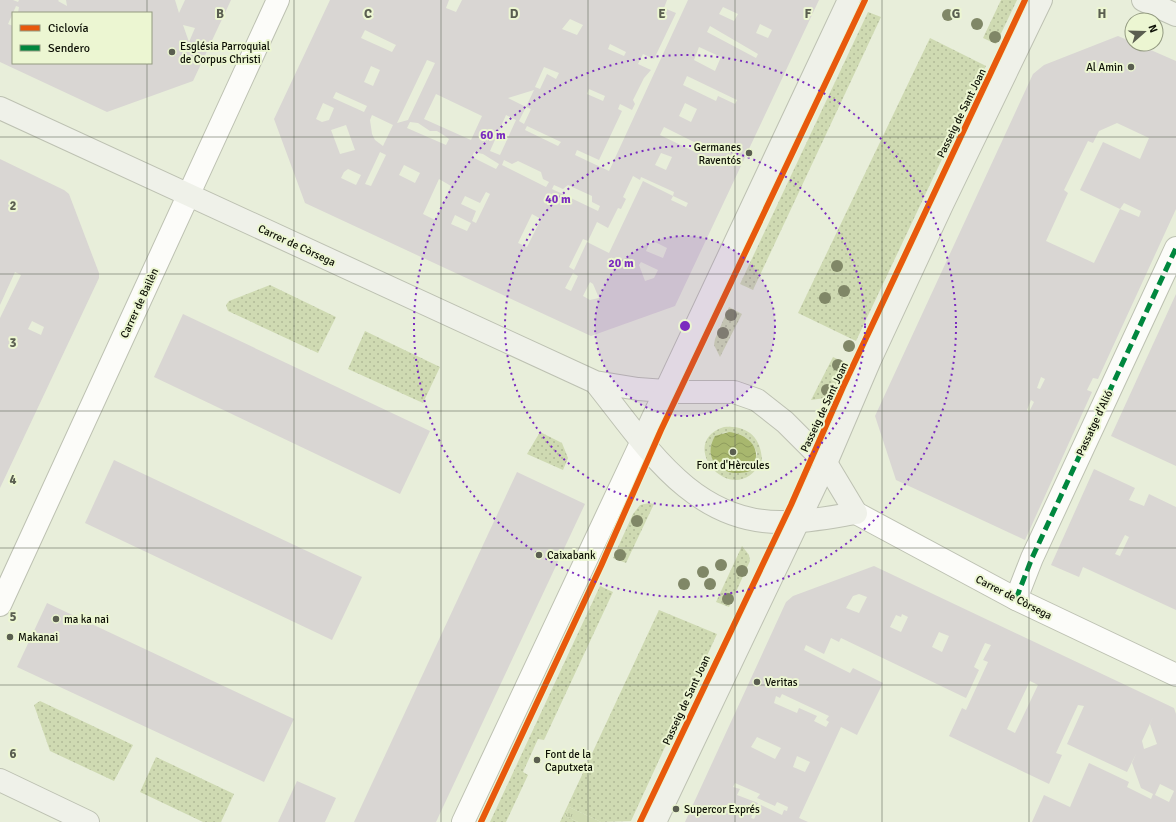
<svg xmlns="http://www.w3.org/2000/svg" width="1176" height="822" viewBox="0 0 1176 822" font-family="Signika,sans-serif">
<defs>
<pattern id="grass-tufts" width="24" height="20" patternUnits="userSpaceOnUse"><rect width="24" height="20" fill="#cfdab2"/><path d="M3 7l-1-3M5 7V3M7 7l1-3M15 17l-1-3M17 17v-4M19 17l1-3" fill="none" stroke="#b1ba98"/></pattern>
<pattern id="park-dots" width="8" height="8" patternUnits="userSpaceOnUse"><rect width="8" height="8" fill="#cfdab2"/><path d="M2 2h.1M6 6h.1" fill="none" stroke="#b1ba98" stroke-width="1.8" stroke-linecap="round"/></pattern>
<pattern id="water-waves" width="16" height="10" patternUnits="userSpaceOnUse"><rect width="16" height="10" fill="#a8b76e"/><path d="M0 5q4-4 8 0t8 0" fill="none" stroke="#8f9c5e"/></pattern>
</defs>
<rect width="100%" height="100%" fill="#e8eeda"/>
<path fill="url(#grass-tufts)" d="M 569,807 L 601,822 L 578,822 L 565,816 Z"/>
<g fill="url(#park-dots)" fill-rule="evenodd">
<path d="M 1001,0 L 1017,0 L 996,44 L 983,38 Z"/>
<path d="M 868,12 L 881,17 L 753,290 L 740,284 Z"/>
<path d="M 930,38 L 986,66 L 856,341 L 798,313 Z"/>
<path d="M 270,285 L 336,317 L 318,353 L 228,311 L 226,305 L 229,301 Z"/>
<path d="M 729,307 L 742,314 L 720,357 L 714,345 L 715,339 Z"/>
<path d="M 365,331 L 440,367 L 423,403 L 348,369 Z"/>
<path d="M 833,357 L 846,363 L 832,393 L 825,398 L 811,400 Z"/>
<path d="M 724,427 C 747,425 761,437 762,460 C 735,514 673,443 724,427 ZM 729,432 C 743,433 752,440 757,453 L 754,466 L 722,433 Z"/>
<path d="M 540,432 L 562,443 L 568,458 L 563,470 L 527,454 Z"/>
<path d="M 649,503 L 654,504 L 626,563 L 613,558 L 633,514 L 640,505 Z"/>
<path d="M 742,546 L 749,555 L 750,561 L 729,607 L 716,602 Z"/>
<path d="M 600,586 L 613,592 L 544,740 L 538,739 L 523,772 L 528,775 L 506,822 L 490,822 Z"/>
<path d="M 659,610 L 717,634 L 631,821 L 601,822 L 569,807 L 565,816 L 578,822 L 560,822 Z"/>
<path d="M 40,701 L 133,745 L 114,781 L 50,751 L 34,705 Z"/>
<path d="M 156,757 L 234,794 L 221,822 L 203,822 L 140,792 Z"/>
</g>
<path fill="url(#water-waves)" d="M 729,432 C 750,434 765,452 750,471 C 726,479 700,462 715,436 Z"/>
<g fill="#d9d6d3" fill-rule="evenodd">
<path d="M 0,0 L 13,0 L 18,2 L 19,0 L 59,0 L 58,1 L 67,6 L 66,0 L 175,0 L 179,13 L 185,0 L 231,0 L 193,81 L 107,112 L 0,62 ZM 16,6 L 19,7 L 18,13 L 151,13 L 151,63 L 13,63 L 13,26 L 8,24 ZM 183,25 L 195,28 L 189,42 Z"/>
<path d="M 330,0 L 449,0 L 446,8 L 456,12 L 462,0 L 667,0 L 664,8 L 676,13 L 654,59 L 643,54 L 638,64 L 651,70 L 644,78 L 633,100 L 635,104 L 632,110 L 620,104 L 618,109 L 622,111 L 599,160 L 577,150 L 575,155 L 609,171 L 688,0 L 819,0 L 675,306 L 591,336 L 305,203 L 274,119 ZM 723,7 L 738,14 L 734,21 L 719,14 ZM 570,19 L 583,25 L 577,35 L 562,29 ZM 760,24 L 772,30 L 768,38 L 756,33 ZM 710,26 L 758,54 L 756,58 L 707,32 ZM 365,30 L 396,45 L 392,52 L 361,38 ZM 610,44 L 626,52 L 624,56 L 608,49 ZM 699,47 L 721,57 L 715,71 L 694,60 ZM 427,60 L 435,63 L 408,120 L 397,123 ZM 371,66 L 380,70 L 373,86 L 364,82 ZM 544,67 L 559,73 L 556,79 L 547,74 L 540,89 L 535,87 ZM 687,76 L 737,100 L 735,104 L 718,96 L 716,101 L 683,85 ZM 589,89 L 605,96 L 603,101 L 587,94 ZM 534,90 L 526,107 L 531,109 L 524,124 L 519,121 L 526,107 L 508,98 ZM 336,92 L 367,106 L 364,112 L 333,98 ZM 436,94 L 482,116 L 471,140 L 424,119 ZM 323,103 L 334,108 L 329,120 L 322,122 L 316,119 ZM 685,103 L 697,109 L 691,122 L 679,116 ZM 372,115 L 393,125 L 383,146 L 375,140 L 372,134 L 370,120 ZM 506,115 L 516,120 L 500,155 L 490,151 ZM 410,122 L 418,123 L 430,131 L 437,131 L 445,136 L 449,139 L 446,145 L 407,128 ZM 346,125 L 355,150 L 340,154 L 331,130 ZM 527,126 L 561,142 L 558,146 L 525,130 ZM 664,127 L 696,143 L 693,151 L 660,135 ZM 380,152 L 386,155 L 371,186 L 365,184 ZM 474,152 L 483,154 L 499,164 L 496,169 L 472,157 ZM 661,153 L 672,157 L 666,170 L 655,165 ZM 504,160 L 512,164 L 518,161 L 541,172 L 543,179 L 549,182 L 546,187 L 502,165 ZM 404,165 L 420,173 L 415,183 L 399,175 ZM 348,169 L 361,175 L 356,185 L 341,178 L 344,172 ZM 633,176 L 640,180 L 641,177 L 674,192 L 673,196 L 688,203 L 686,207 L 671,200 L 673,196 L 643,181 L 609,253 L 587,242 L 574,270 L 569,267 L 583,239 L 588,241 L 597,222 L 608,228 L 618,208 L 621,209 L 626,199 L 623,197 ZM 439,179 L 451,186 L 435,220 L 423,214 ZM 554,185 L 563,189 L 568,185 L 592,196 L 592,202 L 600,206 L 598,211 L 552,189 ZM 486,192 L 490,194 L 476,223 L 472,221 L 476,211 L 461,204 L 465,196 L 480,203 ZM 532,214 L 541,219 L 527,247 L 518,243 ZM 455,215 L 471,223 L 467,231 L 451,224 ZM 651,240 L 667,248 L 663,258 L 646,251 ZM 641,262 L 658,270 L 654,278 L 645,281 L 639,265 ZM 573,273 L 578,276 L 571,291 L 565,288 ZM 590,282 L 593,284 L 599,298 L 590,300 L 583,296 Z"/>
<path d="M 1118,36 L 1132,42 L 1132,44 L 1137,44 L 1176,61 L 1176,209 L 1098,379 L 1093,378 L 1087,390 L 1092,392 L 1025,540 L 896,480 L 875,416 L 1033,74 L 1044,65 ZM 1117,123 L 1149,138 L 1140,159 L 1103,142 L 1080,190 L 1120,209 L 1124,203 L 1141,211 L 1139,217 L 1120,209 L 1094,263 L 1046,241 L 1068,193 L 1064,190 L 1088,141 L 1093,143 L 1099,131 ZM 1041,377 L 1045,379 L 1040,389 L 1037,388 ZM 1031,400 L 1034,402 L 1029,412 L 1027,410 Z"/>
<path d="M 0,159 L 64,190 L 69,194 L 99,273 L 99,278 L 0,488 L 0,318 L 21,275 L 15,272 L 0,305 ZM 32,321 L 44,327 L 41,335 L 28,329 Z"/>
<path d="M 1176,294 L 1176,466 L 1111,436 Z"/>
<path d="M 183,314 L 430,431 L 400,494 L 154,377 Z"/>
<path d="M 114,460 L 362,577 L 332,640 L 85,523 Z"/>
<path d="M 1094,469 L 1135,488 L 1129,500 L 1144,506 L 1149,494 L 1176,507 L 1176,610 L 1083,567 L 1079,577 L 1051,565 ZM 1125,535 L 1129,537 L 1120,556 L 1115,554 Z"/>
<path d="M 517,472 L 585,504 L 436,822 L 354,822 Z"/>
<path d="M 874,566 L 1174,708 L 1176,714 L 1176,822 L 1032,822 L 1044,795 L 1070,807 L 1089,763 L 1129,782 L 1127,787 L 1151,799 L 1153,794 L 1141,788 L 1132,763 L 1136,754 L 1127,772 L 1067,744 L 1084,706 L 1078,705 L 1056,753 L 1062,755 L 1049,784 L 949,736 L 962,708 L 966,710 L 988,662 L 983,660 L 991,645 L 985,643 L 974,667 L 979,670 L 966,698 L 841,638 L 839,642 L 831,638 L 824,654 L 806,645 L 804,650 L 850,673 L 853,668 L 883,683 L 857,735 L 841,727 L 799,818 L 808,822 L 685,822 L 786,602 L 793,596 ZM 859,594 L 867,597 L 859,613 L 846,608 L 853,596 ZM 902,614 L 908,617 L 901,632 L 890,627 L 896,615 L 901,617 ZM 939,632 L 949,636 L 942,652 L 932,647 ZM 1030,681 L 1038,685 L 1015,733 L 1007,729 ZM 782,694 L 829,716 L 826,720 L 829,722 L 826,727 L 814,721 L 817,716 L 799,708 L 797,713 L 774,703 L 776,696 L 780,698 ZM 1153,717 L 1150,724 L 1157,744 L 1144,749 L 1142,741 ZM 757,737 L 781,748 L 775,759 L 751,747 ZM 797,756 L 810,762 L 805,772 L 793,767 ZM 735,783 L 760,794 L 757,798 L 775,806 L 777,802 L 788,807 L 787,811 L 784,810 L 782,815 L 761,805 L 754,819 L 751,818 L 758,803 L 737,795 L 740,789 L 733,787 ZM 1160,784 L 1174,791 L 1169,802 L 1155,795 Z"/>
<path d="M 47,603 L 294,719 L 264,782 L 17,667 Z"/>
<path d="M 297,781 L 336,798 L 325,822 L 278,822 Z"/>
</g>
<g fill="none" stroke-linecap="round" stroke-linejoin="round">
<defs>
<g id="minor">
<path d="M 856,513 L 1016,599 L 1176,675"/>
<path d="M 1016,599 L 1032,558 L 1176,248"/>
</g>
<g id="tertiary">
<path d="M 0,605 L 278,0"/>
<path d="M 463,822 L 642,441"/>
</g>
<g id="secondary">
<path d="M 1143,0 L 1176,15"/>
<path d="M 0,108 L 595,382 L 638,389 L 679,392 L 734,392 L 757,400 L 785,422 L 826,463 L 856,513 C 832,517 808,522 783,522 C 692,524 645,444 595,382"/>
<path d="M 642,441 L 849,0"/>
<path d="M 0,780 L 88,822"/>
<path d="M 655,822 L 826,463 L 870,360 L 942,205 L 1041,0"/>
</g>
</defs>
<use href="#minor" stroke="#bdc1b2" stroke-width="24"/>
<use href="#tertiary" stroke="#bdc1b2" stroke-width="24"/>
<use href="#secondary" stroke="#bdc1b2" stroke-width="24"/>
<use href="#minor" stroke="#fcfcf9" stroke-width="22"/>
<use href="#tertiary" stroke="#fcfcf9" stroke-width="22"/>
<use href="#secondary" stroke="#eff1e9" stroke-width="22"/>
<path stroke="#00873e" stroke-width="5" stroke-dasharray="10 5" stroke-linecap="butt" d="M 1016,599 L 1032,558 L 1176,248"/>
<defs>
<g id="cycleway">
<path d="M 481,822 L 601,566 L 661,430 L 865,0"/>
<path d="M 640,822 L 791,505 L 843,387 L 1025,0"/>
</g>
</defs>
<use href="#cycleway" stroke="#ecf6d2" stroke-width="8"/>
<use href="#cycleway" stroke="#e8590c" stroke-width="6"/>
</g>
<g fill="#808767">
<circle cx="948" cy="15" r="6"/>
<circle cx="977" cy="24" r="6"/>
<circle cx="995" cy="37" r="6"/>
<circle cx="837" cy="266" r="6"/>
<circle cx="844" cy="291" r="6"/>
<circle cx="825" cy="298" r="6"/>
<circle cx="731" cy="315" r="6"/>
<circle cx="723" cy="333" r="6"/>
<circle cx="849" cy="346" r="6"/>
<circle cx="838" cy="365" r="6"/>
<circle cx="827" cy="390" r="6"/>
<circle cx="637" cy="521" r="6"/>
<circle cx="620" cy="555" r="6"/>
<circle cx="721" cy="565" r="6"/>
<circle cx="742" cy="571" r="6"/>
<circle cx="703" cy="572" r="6"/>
<circle cx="684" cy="584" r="6"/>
<circle cx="710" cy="584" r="6"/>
<circle cx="728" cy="599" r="6"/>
</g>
<path fill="none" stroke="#5a5e50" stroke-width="1" stroke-opacity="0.55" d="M 147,0 L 147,13M 294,0 L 294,822M 441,0 L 441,822M 588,0 L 588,822M 735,0 L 735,822M 882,0 L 882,822M 1029,0 L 1029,822M 147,63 L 147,822M 0,137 L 1176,137M 0,274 L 1176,274M 0,411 L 1176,411M 0,548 L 1176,548M 0,685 L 1176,685"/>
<circle cx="685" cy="326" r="90" fill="#7b2cbf" fill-opacity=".12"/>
<g fill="none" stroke="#7b2cbf" stroke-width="2" stroke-dasharray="2 4">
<circle cx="685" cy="326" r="90"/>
<circle cx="685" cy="326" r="180"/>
<circle cx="685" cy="326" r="271"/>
</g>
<g fill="#5a5e50" stroke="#ecf6d2" stroke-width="1.5">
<circle cx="172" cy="52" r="4"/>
<circle cx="1131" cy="67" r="4"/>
<circle cx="749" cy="153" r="4"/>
<circle cx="733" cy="452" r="4"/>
<circle cx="539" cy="555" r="4"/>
<circle cx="56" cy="619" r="4"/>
<circle cx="10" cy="637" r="4"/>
<circle cx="757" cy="682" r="4"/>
<circle cx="537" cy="760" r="4"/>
<circle cx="676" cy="809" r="4"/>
</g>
<g text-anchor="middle" stroke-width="4" stroke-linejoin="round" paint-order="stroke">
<g font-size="11" fill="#0d1005" stroke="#ecf6d2" text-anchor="start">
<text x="180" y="50">Església Parroquial<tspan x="180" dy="13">de Corpus Christi</tspan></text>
<text x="1123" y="71" text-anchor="end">Al Amin</text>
<text x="741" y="151" text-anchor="end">Germanes<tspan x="741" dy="13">Raventós</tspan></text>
<text x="733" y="469" text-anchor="middle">Font d'Hèrcules</text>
<text x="547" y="559">Caixabank</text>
<text x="64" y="623">ma ka nai</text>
<text x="18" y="641">Makanai</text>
<text x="765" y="686">Veritas</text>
<text x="545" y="758">Font de la<tspan x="545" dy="13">Caputxeta</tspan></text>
<text x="684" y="813">Supercor Exprés</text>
</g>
<g font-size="11" fill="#0d1005" stroke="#ecf6d2">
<text transform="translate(961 113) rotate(-64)" y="4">Passeig de Sant Joan</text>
<text transform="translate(297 245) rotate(25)" y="4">Carrer de Còrsega</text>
<text transform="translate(139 303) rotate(-65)" y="4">Carrer de Bailèn</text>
<text transform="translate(824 407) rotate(-65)" y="4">Passeig de Sant Joan</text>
<text transform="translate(1094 423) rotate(-65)" y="4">Passatge d'Alió</text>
<text transform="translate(1014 597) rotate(27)" y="4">Carrer de Còrsega</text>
<text transform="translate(686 700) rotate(-65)" y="4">Passeig de Sant Joan</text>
</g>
</g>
<g font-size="13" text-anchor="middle" font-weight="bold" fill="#5a5e50" stroke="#ecf6d2" stroke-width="4" stroke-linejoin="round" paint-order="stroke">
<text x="220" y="18">B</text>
<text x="368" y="18">C</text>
<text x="514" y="18">D</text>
<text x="662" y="18">E</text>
<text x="808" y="18">F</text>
<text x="956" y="18">G</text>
<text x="1102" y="18">H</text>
<text x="13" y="210">2</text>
<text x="13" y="347">3</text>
<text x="13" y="484">4</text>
<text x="13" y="621">5</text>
<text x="13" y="758">6</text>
</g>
<circle cx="685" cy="326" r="6" fill="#7b2cbf" stroke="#ecf6d2" stroke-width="2"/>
<g font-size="12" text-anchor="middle" font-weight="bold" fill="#7b2cbf" stroke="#ecf6d2" stroke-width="4" stroke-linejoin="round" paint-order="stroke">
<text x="493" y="139">60 m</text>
<text x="558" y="203">40 m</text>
<text x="621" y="267">20 m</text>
</g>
<rect x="12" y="12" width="140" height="52" fill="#ecf6d2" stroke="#939a80"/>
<rect x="20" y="25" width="20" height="6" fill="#e8590c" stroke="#939a80"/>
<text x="48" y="32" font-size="12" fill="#0d1005">Ciclovía</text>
<rect x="20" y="45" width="20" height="6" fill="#00873e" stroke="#939a80"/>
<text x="48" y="52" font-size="12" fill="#0d1005">Sendero</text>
<g transform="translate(1144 32) rotate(70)"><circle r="19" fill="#ecf6d2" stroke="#939a80"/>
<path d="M0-3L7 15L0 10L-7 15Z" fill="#5a5e50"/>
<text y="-6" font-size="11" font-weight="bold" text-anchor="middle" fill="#0d1005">N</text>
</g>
</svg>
